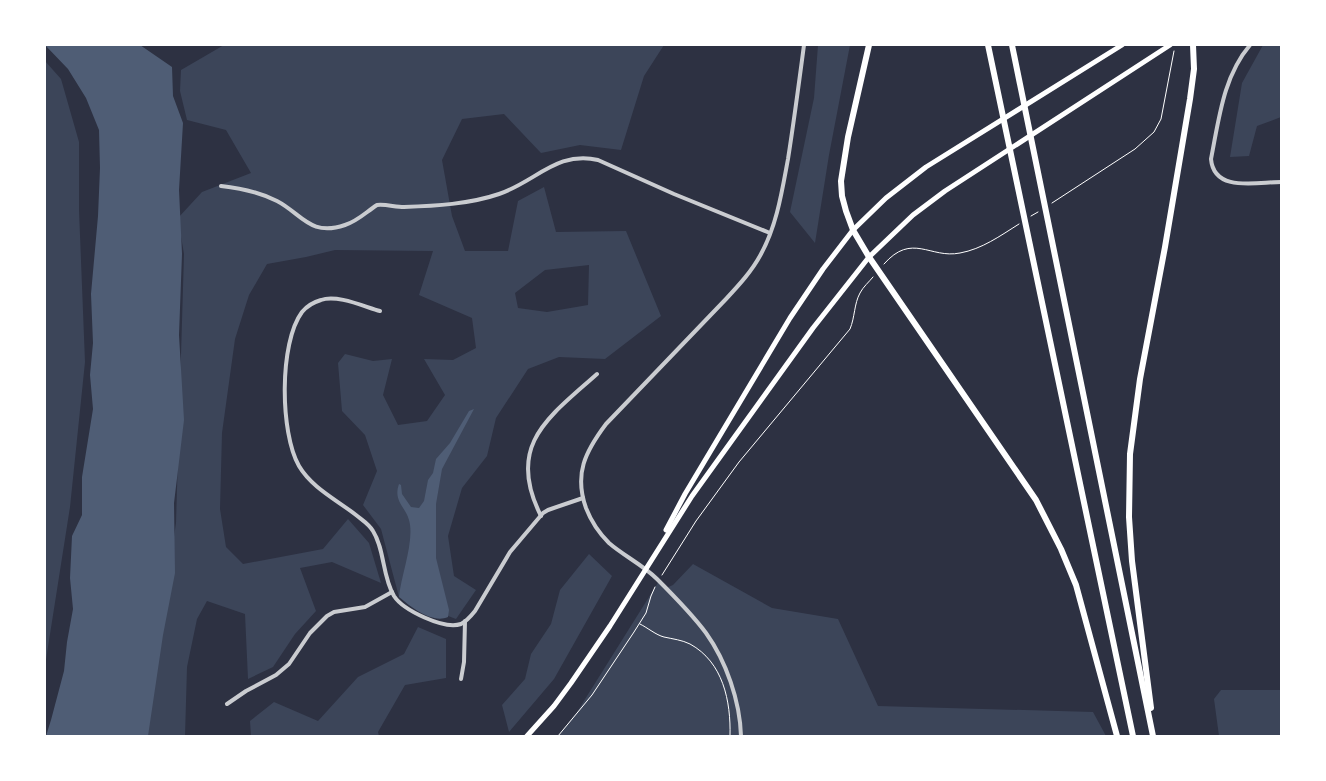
<svg xmlns="http://www.w3.org/2000/svg" width="1326" height="781" viewBox="0 0 1326 781" font-family="'Roboto Condensed',sans-serif">
<rect width="100%" height="100%" fill="#2d3142"/>
<g fill="#3c4559" fill-rule="evenodd">
<path d="M 224,45 L 664,45 L 644,76 L 621,150 L 580,145 L 541,153 L 504,114 L 462,119 L 442,160 L 452,216 L 465,251 L 508,251 L 518,201 L 544,187 L 556,232 L 626,231 L 661,316 L 605,359 L 559,357 L 528,369 L 496,418 L 487,456 L 462,488 L 448,536 L 454,576 L 476,590 L 456,619 L 399,597 L 381,529 L 363,505 L 377,471 L 365,435 L 342,411 L 338,363 L 345,354 L 373,361 L 392,359 L 383,395 L 398,425 L 427,421 L 445,395 L 424,359 L 453,360 L 476,348 L 472,318 L 419,295 L 433,251 L 335,250 L 306,257 L 267,264 L 249,295 L 235,339 L 222,433 L 220,509 L 226,547 L 243,564 L 323,549 L 348,519 L 369,543 L 381,583 L 332,562 L 300,568 L 316,611 L 295,634 L 273,667 L 248,679 L 245,614 L 207,601 L 197,619 L 187,667 L 185,736 L 145,736 L 176,523 L 184,254 L 178,218 L 202,192 L 251,173 L 226,130 L 187,120 L 180,91 L 181,70 ZM 589,265 L 588,305 L 547,312 L 518,308 L 515,293 L 545,270 Z"/>
<path d="M 818,45 L 850,45 L 829,155 L 815,243 L 790,212 L 814,98 Z"/>
<path d="M 1263,45 L 1281,45 L 1281,117 L 1257,126 L 1249,156 L 1230,157 L 1242,83 Z"/>
<path d="M 45,61 L 61,79 L 79,142 L 79,210 L 85,362 L 70,507 L 45,666 Z"/>
<path d="M 589,554 L 612,576 L 554,679 L 509,732 L 502,705 L 525,679 L 531,654 L 551,624 L 560,590 Z"/>
<path d="M 693,564 L 772,608 L 838,619 L 878,706 L 1093,712 L 1106,736 L 558,736 L 577,712 L 659,581 L 666,588 L 673,585 Z"/>
<path d="M 418,627 L 446,639 L 446,678 L 405,685 L 378,732 L 379,736 L 251,736 L 250,721 L 274,702 L 318,721 L 358,677 L 404,654 Z"/>
<path d="M 1221,690 L 1281,690 L 1281,736 L 1219,736 L 1214,699 Z"/>
</g>
<g fill="#4f5d75">
<path d="M 45,45 L 140,45 L 172,67 L 173,96 L 183,123 L 179,190 L 182,254 L 179,335 L 184,420 L 174,503 L 175,573 L 163,635 L 148,736 L 46,736 L 51,720 L 64,671 L 67,642 L 73,609 L 70,578 L 72,536 L 82,515 L 82,477 L 93,409 L 90,375 L 93,343 L 91,294 L 98,216 L 100,168 L 99,130 L 86,98 L 68,69 Z"/>
<path d="M 474,409 L 442,469 L 436,504 L 436,558 L 449,610 L 448,617 C 432,624 411,607 399,597 C 401,575 415,540 409,520 C 405,506 393,501 399,484 L 401,485 L 402,494 L 411,507 L 419,508 L 424,501 L 428,480 L 433,473 L 436,459 L 450,443 L 469,411 Z"/>
</g>
<g fill="none" stroke-linecap="round" stroke-linejoin="round">
<g stroke="#fff" stroke-width="1">
<path d="M 1052,203 L 1135,149 L 1154,132 L 1161,119 L 1174,51"/>
<path d="M 1031,216 L 1038,212"/>
<path d="M 884,264 C 912,232 930,259 960,253 C 982,249 1000,236 1019,224"/>
<path d="M 662,575 L 696,521 L 739,462 L 850,329 C 855,317 854,304 860,293 C 863,287 869,282 873,277"/>
<path d="M 640,624 C 648,628 656,635 664,637 C 673,639 682,640 690,644 C 723,662 731,701 730,736"/>
<path d="M 558,736 L 592,695 L 634,632 L 646,613 L 651,596 L 655,587"/>
</g>
<g stroke="#caccd0" stroke-width="4">
<path d="M 1250,45 C 1223,77 1219,119 1211,159 C 1214,193 1257,182 1281,182"/>
<path d="M 221,186 C 240,188 259,192 277,201 C 302,214 310,237 345,225 C 358,221 366,212 377,205 C 386,204 395,207 404,207 C 435,206 470,204 499,194 C 535,182 558,150 598,160 L 674,194 L 770,233"/>
<path d="M 380,311 C 365,307 337,294 321,300 C 314,302 307,306 302,312 C 279,343 280,433 299,466 C 312,488 337,500 356,515 C 362,520 369,524 373,531 C 385,550 382,576 394,596 C 403,610 444,630 461,624 C 467,621 471,616 475,611 L 510,552 L 543,513 L 548,510 L 583,498"/>
<path d="M 541,516 C 505,445 549,417 597,374"/>
<path d="M 461,679 L 464,662 L 465,621"/>
<path d="M 227,704 L 246,691 L 276,675 L 289,664 L 310,633 L 327,616 L 334,612 L 365,607 L 392,592"/>
<path d="M 741,736 C 740,701 726,661 706,633 C 692,614 674,596 657,579 C 643,565 624,556 609,543 C 599,533 591,521 586,508 C 574,474 585,452 606,424 L 726,299 C 739,285 752,271 761,254 C 777,225 782,191 788,159 C 794,121 799,83 804,45"/>
</g>
<g stroke="#fff" stroke-width="5">
<path d="M 666,530 L 685,494 L 790,318 L 823,269 L 853,230 L 886,198 L 926,167 L 1122,45"/>
<path d="M 527,736 L 554,706 L 571,683 L 610,626 L 692,496 L 813,328 L 869,257 L 913,215 L 945,191 L 1170,45"/>
</g>
<g stroke="#fff" stroke-width="6">
<path d="M 869,45 L 848,137 L 841,181 L 842,196 L 846,211 L 853,230 L 869,257 L 1036,500 L 1061,549 L 1076,585 L 1117,736"/>
<path d="M 988,45 L 1133,736"/>
<path d="M 1012,45 L 1153,736"/>
<path d="M 1151,708 L 1132,561 L 1129,517 L 1130,454 L 1140,379 L 1165,247 L 1190,99 L 1194,69 L 1193,45"/>
</g>
</g>
<rect width="1326" height="781" fill="none" stroke="#ffffff" stroke-width="92"/>
</svg>
